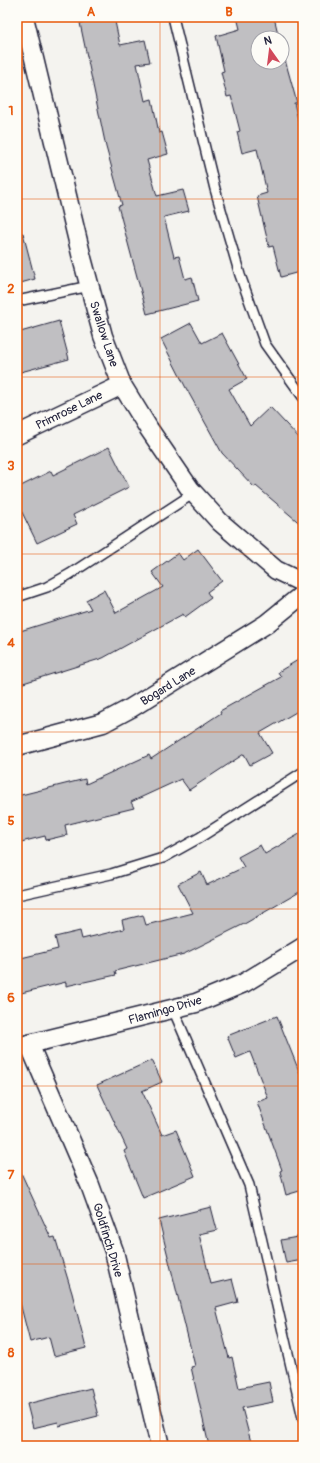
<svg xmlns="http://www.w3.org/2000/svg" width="320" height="1463" viewBox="0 0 320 1463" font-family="Pangolin,sans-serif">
<rect width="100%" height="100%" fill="#f4f3ef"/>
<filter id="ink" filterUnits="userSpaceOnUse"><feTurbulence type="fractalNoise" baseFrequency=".025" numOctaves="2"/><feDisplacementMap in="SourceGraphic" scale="8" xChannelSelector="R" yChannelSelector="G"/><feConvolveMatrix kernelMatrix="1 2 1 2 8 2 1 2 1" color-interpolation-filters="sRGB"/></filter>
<g filter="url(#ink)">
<g fill="#c0bfc2" stroke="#22223b">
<path d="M 111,17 L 114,17 L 120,45 L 145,40 L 150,62 L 137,64 L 145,101 L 152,99 L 159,133 L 162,132 L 168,154 L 147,160 L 157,196 L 183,190 L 189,211 L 164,217 L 174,257 L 179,256 L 185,279 L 192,277 L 198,301 L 147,314 L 118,206 L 122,205 L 106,147 L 80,23 Z"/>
<path d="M 237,17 L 274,17 L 279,38 L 258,38 L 258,62 L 282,62 L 282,49 L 297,103 L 294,103 L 303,140 L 303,271 L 281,277 L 273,246 L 269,247 L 257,196 L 267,193 L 257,149 L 242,153 L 237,132 L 240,131 L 231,96 L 227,97 L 221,72 L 224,71 L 216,36 L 240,29 Z"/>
<path d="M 23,233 L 35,279 L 17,284 L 17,234 Z"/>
<path d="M 59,321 L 69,359 L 17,373 L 17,333 Z"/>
<path d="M 191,323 L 202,343 L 222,333 L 247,379 L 229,389 L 250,426 L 270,407 L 303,442 L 303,526 L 256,486 L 254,487 L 222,453 L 186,388 L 161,339 Z"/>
<path d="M 109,447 L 129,487 L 73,515 L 77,524 L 37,543 L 17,502 L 17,488 L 51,471 L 53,475 Z"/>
<path d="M 198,549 L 222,581 L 207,592 L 211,598 L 185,617 L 183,614 L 103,658 L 17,685 L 17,632 L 91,609 L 86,600 L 104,590 L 116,613 L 163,587 L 152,572 L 178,553 L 183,560 Z"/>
<path d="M 303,657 L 303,708 L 260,733 L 272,753 L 250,765 L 244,754 L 189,790 L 181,779 L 131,802 L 134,808 L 65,825 L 67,835 L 46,840 L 45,836 L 17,843 L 17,796 L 85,779 L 86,784 L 149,755 L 151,759 L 221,713 L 220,711 L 281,677 L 278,672 Z"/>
<path d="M 303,832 L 303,890 L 246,923 L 184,954 L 115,971 L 116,975 L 66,986 L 66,982 L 17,994 L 17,959 L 58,949 L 55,937 L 80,931 L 82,939 L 124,929 L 122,920 L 143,915 L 146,925 L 193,913 L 178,884 L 201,872 L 207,885 L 244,867 L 238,857 L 260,845 L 265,854 Z"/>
<path d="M 277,1016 L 303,1081 L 303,1190 L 286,1195 L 280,1171 L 282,1170 L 257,1102 L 268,1098 L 250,1052 L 236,1058 L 227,1036 Z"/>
<path d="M 152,1060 L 162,1082 L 142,1091 L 162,1135 L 176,1130 L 195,1176 L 143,1198 L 124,1151 L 127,1149 L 97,1085 Z"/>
<path d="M 17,1164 L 51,1238 L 55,1237 L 72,1293 L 86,1348 L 54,1356 L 49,1337 L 30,1342 L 17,1291 Z"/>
<path d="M 211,1207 L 217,1230 L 199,1234 L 211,1284 L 232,1279 L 238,1302 L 216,1308 L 229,1358 L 232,1357 L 239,1388 L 269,1382 L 273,1402 L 242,1408 L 252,1446 L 209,1446 L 191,1367 L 195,1366 L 159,1220 Z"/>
<path d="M 303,1236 L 303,1260 L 286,1263 L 281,1240 Z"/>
<path d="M 91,1388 L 98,1416 L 59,1426 L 58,1422 L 33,1428 L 27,1404 Z"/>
</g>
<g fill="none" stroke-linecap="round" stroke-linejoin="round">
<defs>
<g id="service">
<path d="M 173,17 L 215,189 L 240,275 L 265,344 L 303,397"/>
<path d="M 17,301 L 90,286"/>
<path d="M 17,597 L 47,587 L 70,574 L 194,493"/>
<path d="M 17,895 L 111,874 L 163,858 L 199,838 L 303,772"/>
<path d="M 173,1009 L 249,1185 L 303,1418"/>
</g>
<g id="minor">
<path d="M 24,17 L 82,258 L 103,336 L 122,385 L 149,429 L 190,489 L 220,522 L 276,570 L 303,583"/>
<path d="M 17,435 L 122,385"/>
<path d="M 17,746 L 103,723 L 131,708 L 266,624 L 303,594"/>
<path d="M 29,1044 L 90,1185 L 114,1251 L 160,1446"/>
<path d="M 17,1047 L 196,1003 L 244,983 L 303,947"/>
</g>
</defs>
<use href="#service" stroke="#22223b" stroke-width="12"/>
<use href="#minor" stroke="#22223b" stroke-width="21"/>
<use href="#service" stroke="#fdfcf7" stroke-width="9"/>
<use href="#minor" stroke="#fdfcf7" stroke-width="18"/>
</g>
</g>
<path fill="none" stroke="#e8590c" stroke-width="1" stroke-opacity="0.55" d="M 160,17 L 160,1446M 17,199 L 303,199M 17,377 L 303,377M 17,554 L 303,554M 17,732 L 303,732M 17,909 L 303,909M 17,1086 L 303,1086M 17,1264 L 303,1264"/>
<g text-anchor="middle" stroke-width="3" stroke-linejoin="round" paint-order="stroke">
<g font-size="12" fill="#22223b" stroke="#fdfcf7">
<text transform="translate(104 334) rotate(72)" y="4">Swallow Lane</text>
<text transform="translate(69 410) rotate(-26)" y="4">Primrose Lane</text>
<text transform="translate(168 686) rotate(-32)" y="4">Bogard Lane</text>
<text transform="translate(165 1010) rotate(-16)" y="4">Flamingo Drive</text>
<text transform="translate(108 1240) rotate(73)" y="4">Goldfinch Drive</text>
</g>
</g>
<rect width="320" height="1463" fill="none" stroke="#fdfcf7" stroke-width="44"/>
<g transform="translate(270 50) rotate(346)"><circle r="19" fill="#fdfcf7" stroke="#a5a5ac"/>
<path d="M0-3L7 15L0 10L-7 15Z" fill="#d1495b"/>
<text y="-6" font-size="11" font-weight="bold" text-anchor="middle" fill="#22223b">N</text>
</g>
<rect x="22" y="22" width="276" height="1419" fill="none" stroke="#e8590c" stroke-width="1.5"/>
<g font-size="13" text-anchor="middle" font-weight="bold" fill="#e8590c">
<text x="91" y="16">A</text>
<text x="229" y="16">B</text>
<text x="11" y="115">1</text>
<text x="11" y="293">2</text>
<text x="11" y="470">3</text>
<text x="11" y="647">4</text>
<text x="11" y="825">5</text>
<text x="11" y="1002">6</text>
<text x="11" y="1179">7</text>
<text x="11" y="1357">8</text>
</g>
</svg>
